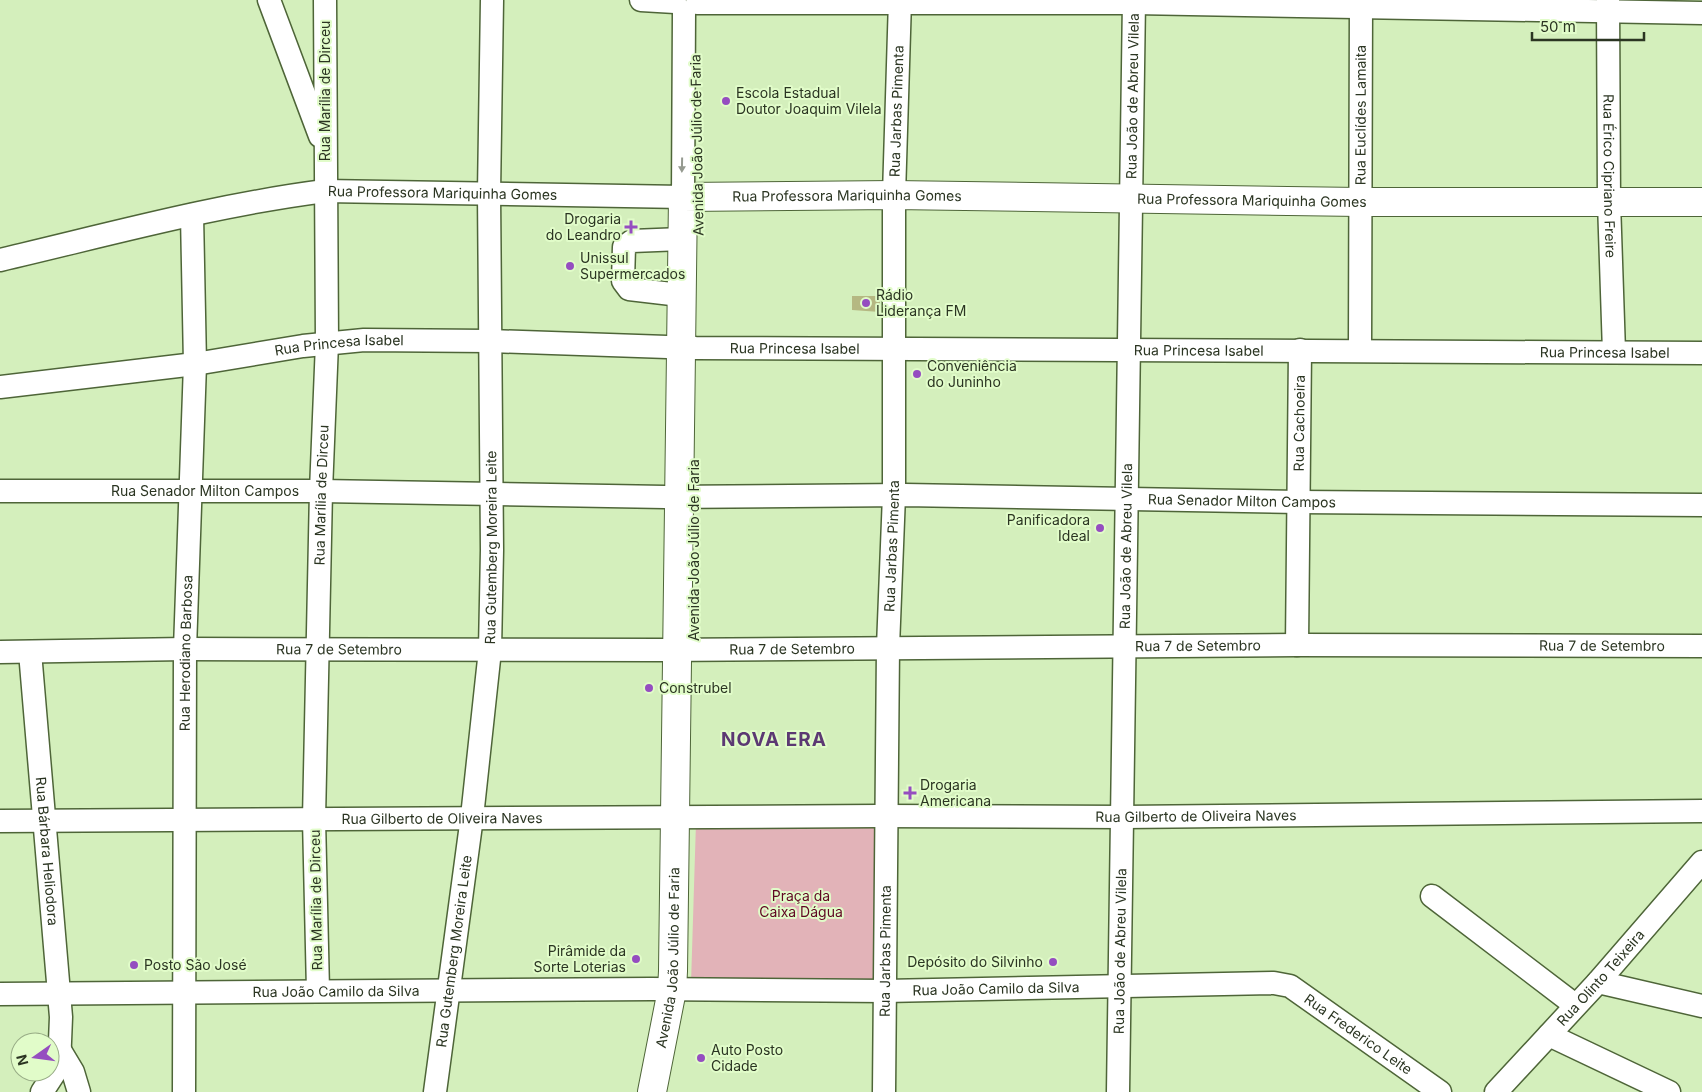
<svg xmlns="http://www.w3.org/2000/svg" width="1702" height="1092" font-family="Inter,sans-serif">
<rect width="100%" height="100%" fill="#d4efbc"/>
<path fill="#e2b3b8" d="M696,822L885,824L880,985L691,984Z"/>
<path fill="#b5b882" d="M852,296H880V312L852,310Z"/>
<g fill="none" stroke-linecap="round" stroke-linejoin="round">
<defs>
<g id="minor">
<path d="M269,0L320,136"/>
<path d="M641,0L675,2"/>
<path id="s1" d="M1608,0L1609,202L1614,352"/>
<path d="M697,3H1134L1702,13"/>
<path id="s2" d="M0,260C107,235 215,205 325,191L683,197L684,12"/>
<path d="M680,295L629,289L623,281L624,247L632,241L682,239"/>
<path id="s3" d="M1360,350L1361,0"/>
<path id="s4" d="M0,387L195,364L303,346L364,340L490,341L696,348L1702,353"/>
<path id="s5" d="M0,491H321L665,497L905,495L1299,502L1702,505"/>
<path id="s6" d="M1297,645L1300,350"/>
<path id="s7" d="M0,652L185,649L662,650L1297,645L1702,646"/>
<path id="s8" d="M30,652L61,1017L59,1066L42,1092"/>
<path id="s9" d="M0,821L879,816L1124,817L1702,811"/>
<path d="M1432,896L1575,1005"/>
<path d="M1598,982L1702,1006"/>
<path id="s10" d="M318,991L314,819L321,491L327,343L325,0"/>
<path id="s11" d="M0,994L651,989L885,991L1274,983L1290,986L1440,1092"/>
<path d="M1549,1035L1669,1092"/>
<path d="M61,1052L73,1072L79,1092"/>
<path id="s12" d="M184,1092L185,649L195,364L192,215"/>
<path id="s13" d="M435,1092L472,817L490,650L492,550L489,193L492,0"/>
<path id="s14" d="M884,1092L888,647L894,495V195L900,0"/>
<path id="s15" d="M1118,1092L1134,0"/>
<path id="s16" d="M1496,1092L1598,982L1702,862"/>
</g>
<g id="major">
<path id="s17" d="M652,1092L672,990L673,971L683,197L894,195L1360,202H1702"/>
</g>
</defs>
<use href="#minor" stroke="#4e6538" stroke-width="25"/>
<use href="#major" stroke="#4e6538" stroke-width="30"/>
<use href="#minor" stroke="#fff" stroke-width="22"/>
<use href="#major" stroke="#fff" stroke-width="28"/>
</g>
<defs><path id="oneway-solid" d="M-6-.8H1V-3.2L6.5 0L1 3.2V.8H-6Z" transform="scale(1.25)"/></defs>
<use fill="#959a90" href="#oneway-solid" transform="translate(682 165) rotate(91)"/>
<g fill="#954dc0" stroke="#e1fcc9" stroke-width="2">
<circle cx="726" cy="101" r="5"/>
<path d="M628.5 219.5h5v5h5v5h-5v5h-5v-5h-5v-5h5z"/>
<circle cx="570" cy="266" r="5"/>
<circle cx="866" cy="303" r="5"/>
<circle cx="917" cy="374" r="5"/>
<circle cx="1100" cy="528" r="5"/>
<circle cx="649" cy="688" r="5"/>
<path d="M907.5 785.5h5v5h5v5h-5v5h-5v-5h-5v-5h5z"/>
<circle cx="636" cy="959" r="5"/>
<circle cx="1053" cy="962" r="5"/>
<circle cx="134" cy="965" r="5"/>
<circle cx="701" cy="1058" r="5"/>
</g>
<g text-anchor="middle" stroke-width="4" stroke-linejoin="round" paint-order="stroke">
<g font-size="14" fill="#2b3522" stroke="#e1fcc9">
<text transform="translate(325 91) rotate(-90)" y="5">Rua Marília de Dirceu</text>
<text dy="5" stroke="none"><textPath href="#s15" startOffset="996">Rua João de Abreu Vilela</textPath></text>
<text dy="5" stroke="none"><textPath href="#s14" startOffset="981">Rua Jarbas Pimenta</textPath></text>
<text dy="5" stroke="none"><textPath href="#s3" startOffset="235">Rua Euclídes Lamaita</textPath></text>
<text transform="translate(697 145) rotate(-91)" y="5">Avenida João Júlio de Faria</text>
<text dy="5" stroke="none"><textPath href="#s1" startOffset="176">Rua Érico Cipriano Freire</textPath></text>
<text dy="5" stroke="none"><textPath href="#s2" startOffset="450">Rua Professora Mariquinha Gomes</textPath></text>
<text dy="5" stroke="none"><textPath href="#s17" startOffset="1061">Rua Professora Mariquinha Gomes</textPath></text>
<text dy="5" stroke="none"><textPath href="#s17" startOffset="1466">Rua Professora Mariquinha Gomes</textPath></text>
<text dy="5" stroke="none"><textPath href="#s4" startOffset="342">Rua Princesa Isabel</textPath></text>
<text dy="5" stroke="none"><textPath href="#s4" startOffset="798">Rua Princesa Isabel</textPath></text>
<text dy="5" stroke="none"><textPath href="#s4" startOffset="1202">Rua Princesa Isabel</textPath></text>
<text dy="5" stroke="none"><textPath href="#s4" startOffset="1608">Rua Princesa Isabel</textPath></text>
<text dy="5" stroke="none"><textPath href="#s6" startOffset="222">Rua Cachoeira</textPath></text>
<text dy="5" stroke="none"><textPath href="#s5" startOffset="205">Rua Senador Milton Campos</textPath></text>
<text dy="5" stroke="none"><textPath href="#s10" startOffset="496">Rua Marília de Dirceu</textPath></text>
<text dy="5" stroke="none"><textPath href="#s5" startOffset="1242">Rua Senador Milton Campos</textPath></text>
<text dy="5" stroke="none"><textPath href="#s14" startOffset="546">Rua Jarbas Pimenta</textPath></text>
<text dy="5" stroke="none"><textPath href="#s15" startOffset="546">Rua João de Abreu Vilela</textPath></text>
<text dy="5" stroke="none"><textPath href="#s13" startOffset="548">Rua Gutemberg Moreira Leite</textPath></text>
<text transform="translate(694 550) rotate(-90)" y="5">Avenida João Júlio de Faria</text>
<text dy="5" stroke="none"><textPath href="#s7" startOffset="1602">Rua 7 de Setembro</textPath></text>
<text dy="5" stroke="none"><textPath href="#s7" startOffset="1198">Rua 7 de Setembro</textPath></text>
<text dy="5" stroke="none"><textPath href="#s7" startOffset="792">Rua 7 de Setembro</textPath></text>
<text dy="5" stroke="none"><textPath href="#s7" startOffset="339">Rua 7 de Setembro</textPath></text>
<text dy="5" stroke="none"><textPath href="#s12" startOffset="439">Rua Herodiano Barbosa</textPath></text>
<text dy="5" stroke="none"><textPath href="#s9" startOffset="1196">Rua Gilberto de Oliveira Naves</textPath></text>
<text dy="5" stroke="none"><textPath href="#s9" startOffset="442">Rua Gilberto de Oliveira Naves</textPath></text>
<text dy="5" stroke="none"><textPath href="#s8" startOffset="200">Rua Bárbara Heliodora</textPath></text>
<text transform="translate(316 900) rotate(-91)" y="5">Rua Marília de Dirceu</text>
<text dy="5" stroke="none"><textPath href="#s13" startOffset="142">Rua Gutemberg Moreira Leite</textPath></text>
<text dy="5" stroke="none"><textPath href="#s14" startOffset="141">Rua Jarbas Pimenta</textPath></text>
<text dy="5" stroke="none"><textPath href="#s15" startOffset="141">Rua João de Abreu Vilela</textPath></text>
<text dy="5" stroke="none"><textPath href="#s17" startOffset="136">Avenida João Júlio de Faria</textPath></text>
<text dy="5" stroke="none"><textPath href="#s16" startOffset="155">Rua Olinto Teixeira</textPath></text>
<text dy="5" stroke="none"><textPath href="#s11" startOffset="996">Rua João Camilo da Silva</textPath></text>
<text dy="5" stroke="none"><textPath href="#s11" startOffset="336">Rua João Camilo da Silva</textPath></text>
<text dy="5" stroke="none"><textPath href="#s11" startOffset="1374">Rua Frederico Leite</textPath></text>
</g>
<g font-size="14" fill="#2b3522" stroke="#e1fcc9" text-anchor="start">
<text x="736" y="98">Escola Estadual<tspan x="736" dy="16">Doutor Joaquim Vilela</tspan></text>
<text x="621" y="224" text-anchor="end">Drogaria<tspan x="621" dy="16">do Leandro</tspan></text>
<text x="580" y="263">Unissul<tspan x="580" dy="16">Supermercados</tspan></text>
<text x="876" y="300">Rádio<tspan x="876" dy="16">Liderança FM</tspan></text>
<text x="927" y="371">Conveniência<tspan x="927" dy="16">do Juninho</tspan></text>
<text x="1090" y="525" text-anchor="end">Panificadora<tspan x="1090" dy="16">Ideal</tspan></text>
<text x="659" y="693">Construbel</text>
<text x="920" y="790">Drogaria<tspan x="920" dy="16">Americana</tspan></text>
<text x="626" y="956" text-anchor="end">Pirâmide da<tspan x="626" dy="16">Sorte Loterias</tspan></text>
<text x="1043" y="967" text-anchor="end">Depósito do Silvinho</text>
<text x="144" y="970">Posto São José</text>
<text x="711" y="1055">Auto Posto<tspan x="711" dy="16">Cidade</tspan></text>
</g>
<g font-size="14" fill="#600723" stroke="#e1fcc9">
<text x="801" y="901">Praça da<tspan x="801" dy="16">Caixa Dágua</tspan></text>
</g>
<g font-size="19" font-weight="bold" letter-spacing="1" fill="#5c3973" stroke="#e1fcc9">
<text x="774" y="746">NOVA ERA</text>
</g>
</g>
<g transform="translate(35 1057) rotate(256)"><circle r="24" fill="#e1fcc9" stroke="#98ac86"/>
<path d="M0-4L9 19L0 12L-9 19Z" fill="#954dc0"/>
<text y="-8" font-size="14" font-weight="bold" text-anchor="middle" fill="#2b3522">N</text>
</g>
<path d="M1532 32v8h112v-8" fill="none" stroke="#2b3522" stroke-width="2.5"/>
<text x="1540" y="32" font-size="15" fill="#2b3522" stroke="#e1fcc9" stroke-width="4" paint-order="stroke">50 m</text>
</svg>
